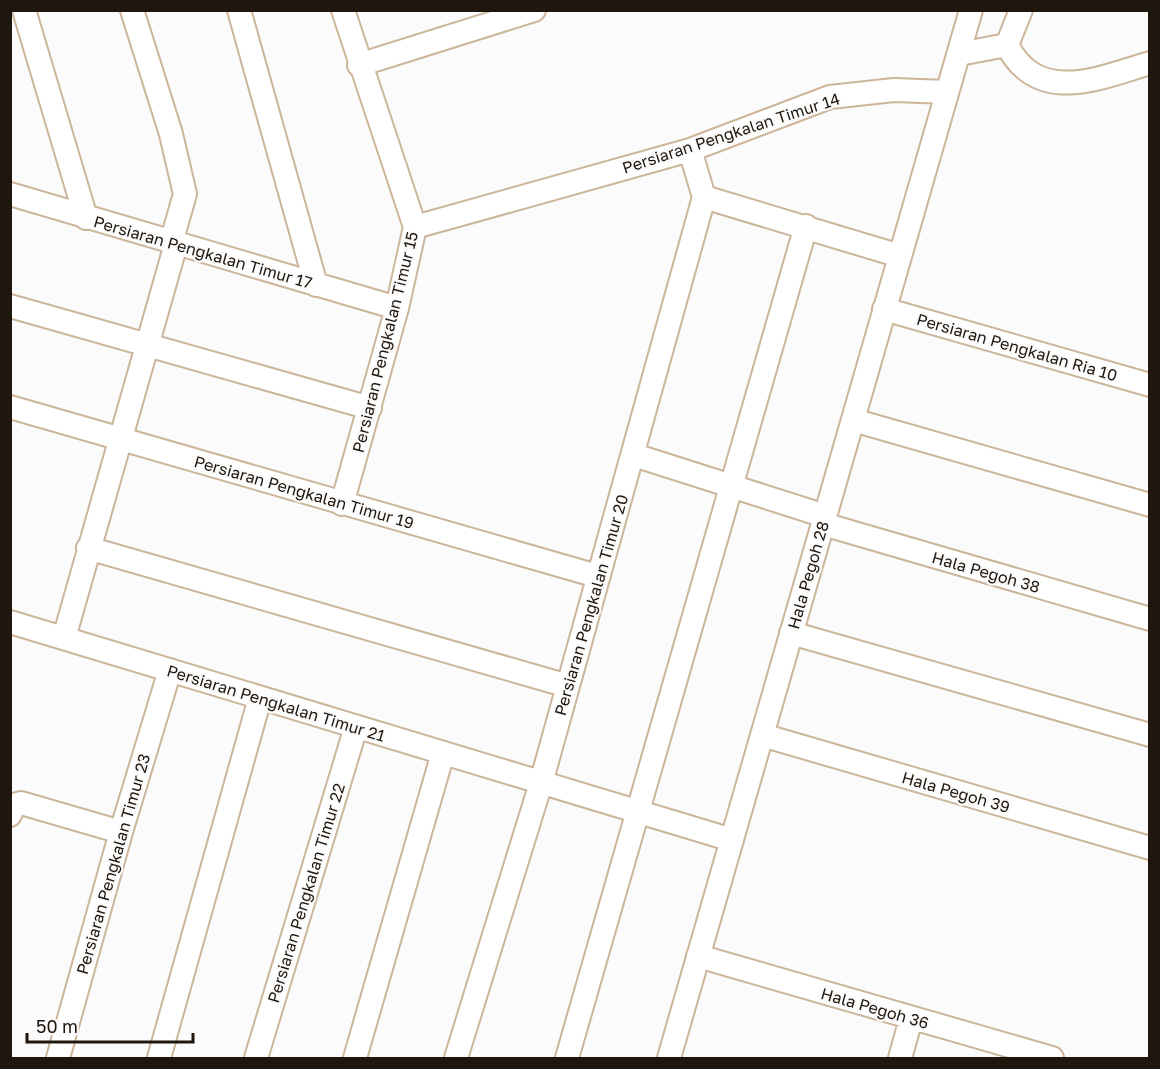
<svg xmlns="http://www.w3.org/2000/svg" width="1160" height="1069" font-family="'Golos Text',sans-serif">
<rect width="100%" height="100%" fill="#fbfbfb"/>
<g fill="none" stroke-linecap="round" stroke-linejoin="round">
<defs>
<path id="minor" d="M24,10L86,218
M132,10L171,134L185,194L171,243
M239,10L316,285
M1007,45C1038,106 1100,78 1150,63
M959,54L1007,45L1021,10
M359,65L534,10
M10,194L397,308
M704,197L900,256
M415,227L690,150L830,97L894,90L947,92
M10,306L370,408
M884,309L1150,385
M10,407L597,576
M853,420L1150,505
M634,455L825,516
M342,504L397,308L415,227L343,10
M823,524L1150,619
M88,548L568,686
M10,622L732,840
M791,633L1150,735
M64,638L176,244
M762,735L1150,848
M10,815L14,805L21,803L121,832
M698,956L1052,1058
M58,1058L121,832L170,670
M159,1058L260,698
M256,1058L356,727
M355,1058L443,753
M456,1058L541,783L704,197L690,150
M567,1058L806,226
M669,1058L971,10
M900,1058L911,1019"/>
</defs>
<use href="#minor" stroke="#cdb59b" stroke-width="26"/>
<use href="#minor" stroke="#fff" stroke-width="22"/>
</g>
<g text-anchor="middle" stroke-width="4.5" stroke-linejoin="round" paint-order="stroke">
<g font-size="16" fill="#1f160d" stroke="#fbfbfb">
<text transform="translate(731 133) rotate(-18)" y="6">Persiaran Pengkalan Timur 14</text>
<text transform="translate(203 252) rotate(16)" y="6">Persiaran Pengkalan Timur 17</text>
<text transform="translate(385 342) rotate(-76)" y="6">Persiaran Pengkalan Timur 15</text>
<text transform="translate(1017 347) rotate(16)" y="6">Persiaran Pengkalan Ria 10</text>
<text transform="translate(304 492) rotate(16)" y="6">Persiaran Pengkalan Timur 19</text>
<text transform="translate(986 572) rotate(16)" y="6">Hala Pegoh 38</text>
<text transform="translate(808 575) rotate(-74)" y="6">Hala Pegoh 28</text>
<text transform="translate(591 605) rotate(-74)" y="6">Persiaran Pengkalan Timur 20</text>
<text transform="translate(276 703) rotate(17)" y="6">Persiaran Pengkalan Timur 21</text>
<text transform="translate(956 792) rotate(16)" y="6">Hala Pegoh 39</text>
<text transform="translate(113 864) rotate(-74)" y="6">Persiaran Pengkalan Timur 23</text>
<text transform="translate(306 893) rotate(-73)" y="6">Persiaran Pengkalan Timur 22</text>
<text transform="translate(875 1008) rotate(16)" y="6">Hala Pegoh 36</text>
</g>
</g>
<rect width="1160" height="1069" fill="none" stroke="#1f160d" stroke-width="24"/>
<path d="M27 1033v9h166v-9" fill="none" stroke="#1f160d" stroke-width="3"/>
<text x="36" y="1033" font-size="18" fill="#1f160d" stroke="#fbfbfb" stroke-width="4.5" paint-order="stroke">50 m</text>
</svg>
